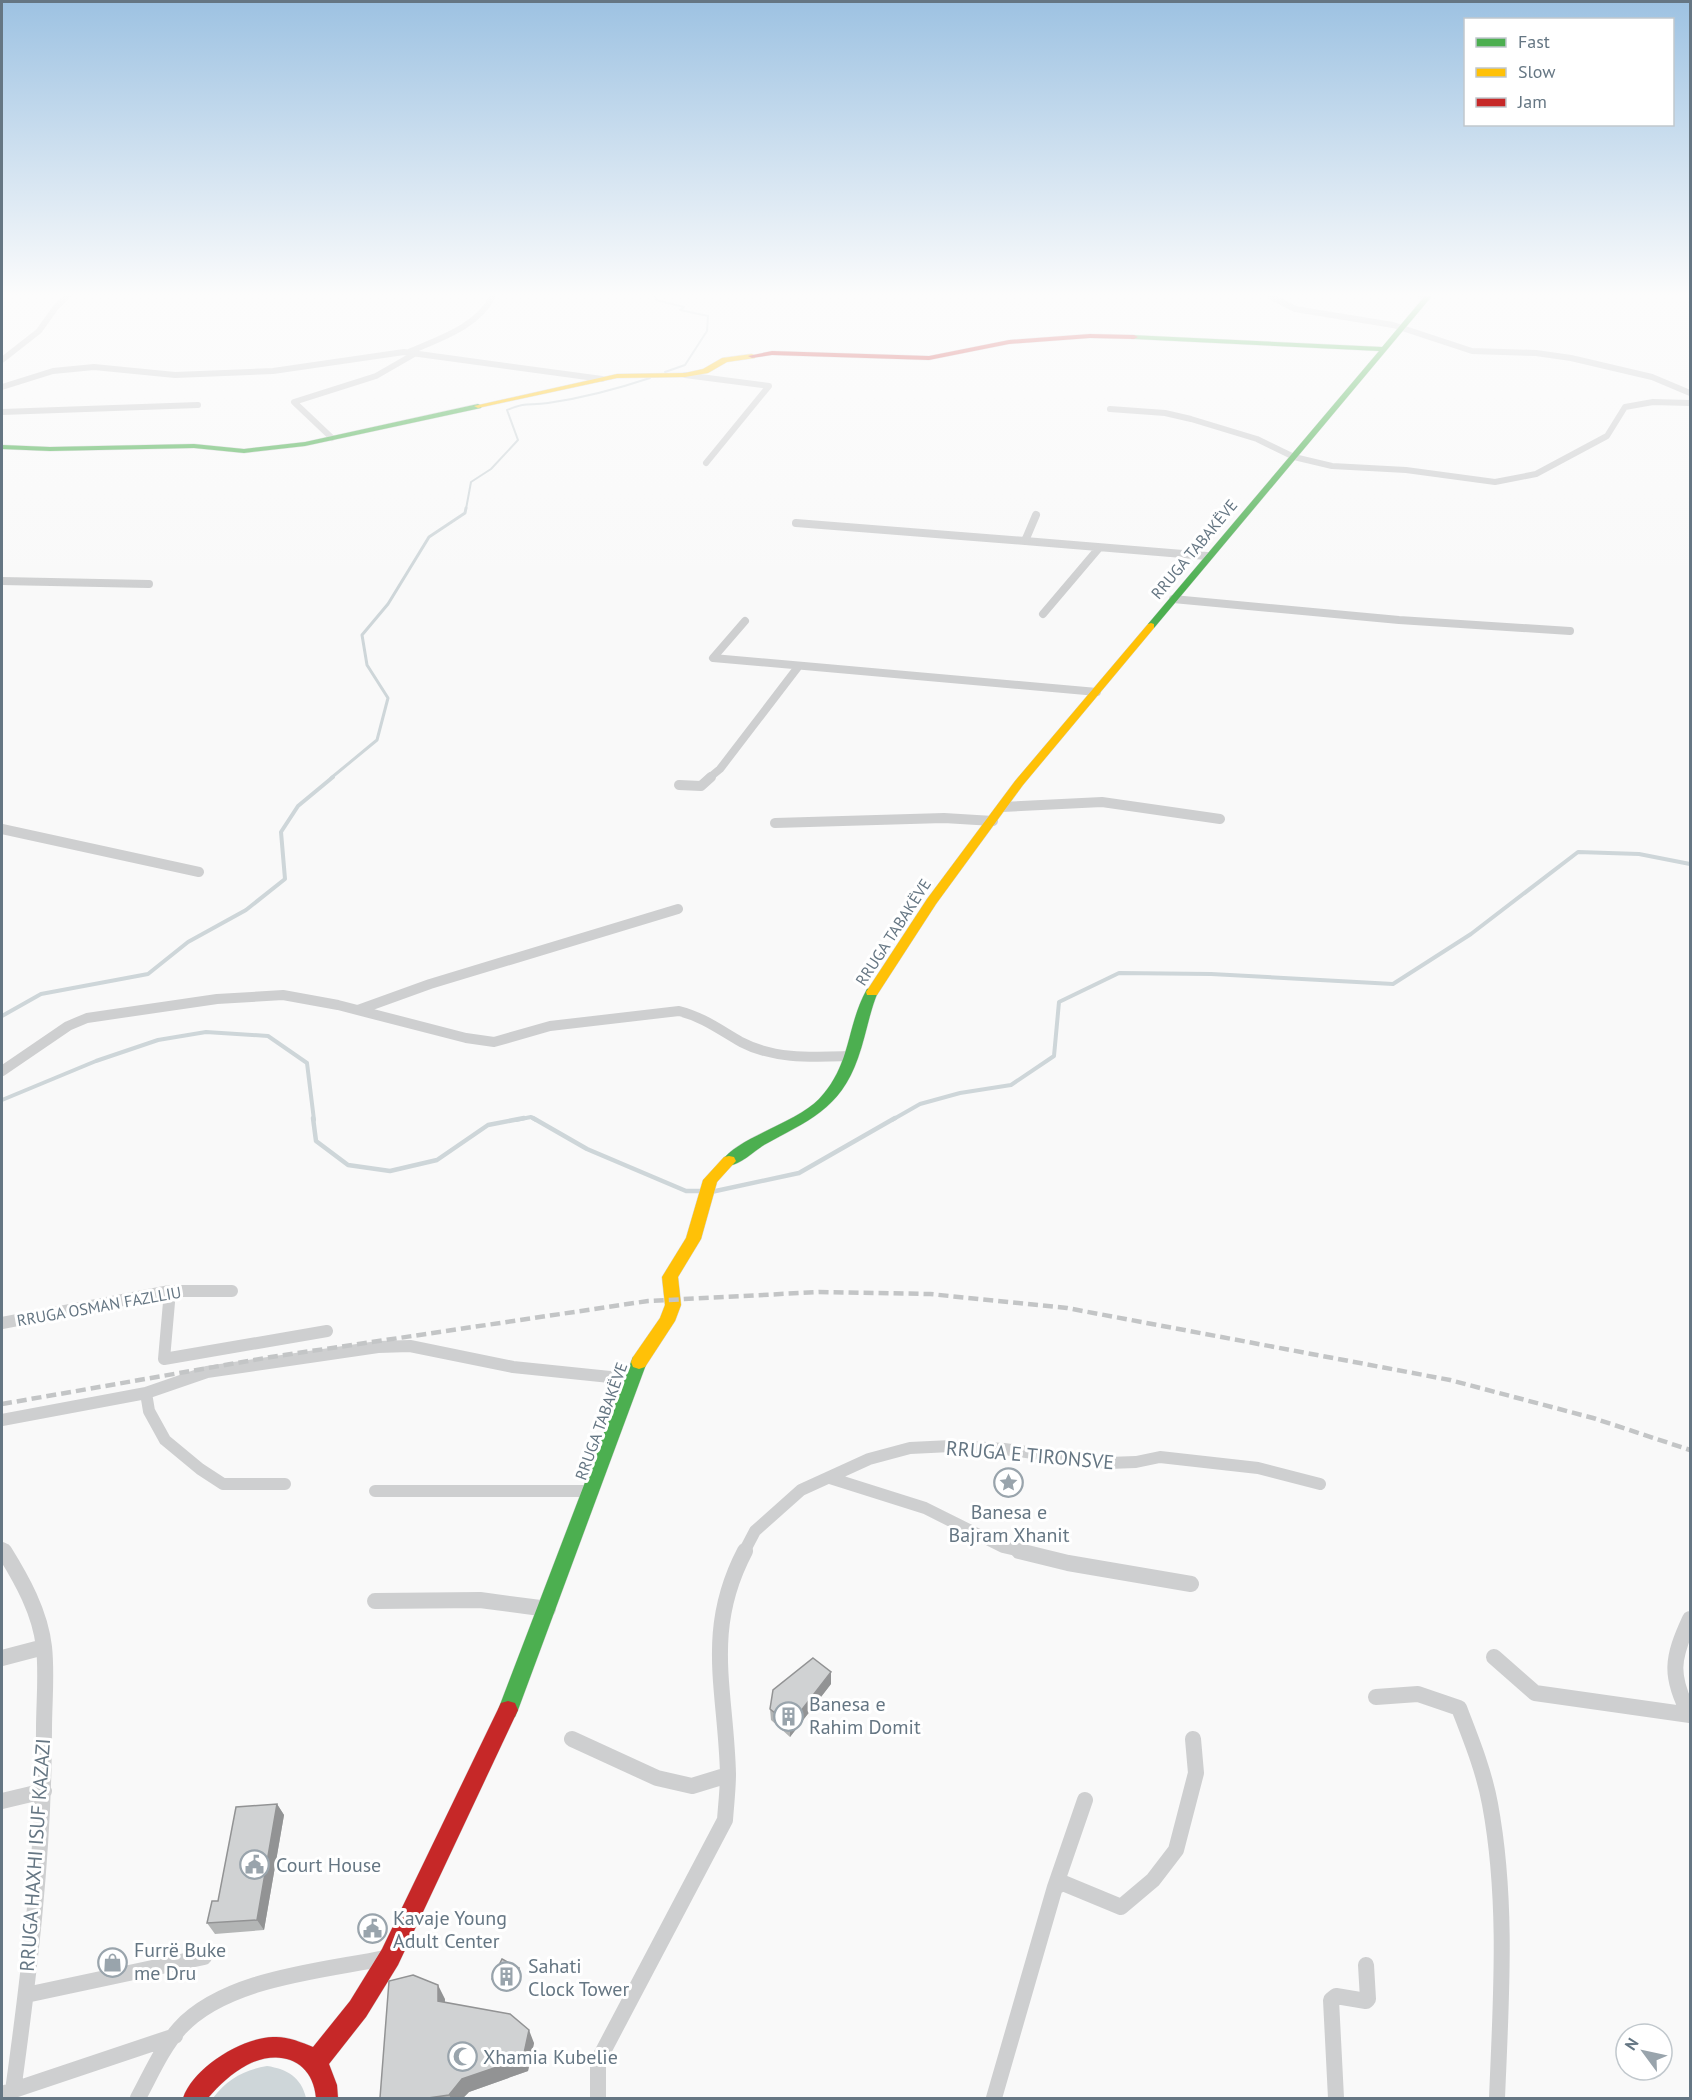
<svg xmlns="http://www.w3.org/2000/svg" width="1692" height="2100" font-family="'PT Sans',sans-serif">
<rect width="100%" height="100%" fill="#f9f9f9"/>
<path fill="#ced6d9" d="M267,2066C287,2069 301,2077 306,2098H213C227,2079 244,2070 267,2066Z"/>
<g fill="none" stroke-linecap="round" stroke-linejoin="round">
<path stroke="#ced6d9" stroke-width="2" d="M655,296L656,300L684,307L680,310L708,316L707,331L685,365L665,372
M466,509L471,482L491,469L518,440L507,410C528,401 529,406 548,403C583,398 617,389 650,378"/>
<path stroke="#ced6d9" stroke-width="3" d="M331,778L377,740L388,698L367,665L362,635L388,604L429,537L465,513L466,508"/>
<path stroke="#ced6d9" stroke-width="4" d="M2,1016L41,994L148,974L188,942L246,910L285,879L281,832L298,806L333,777
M2,1100L96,1061L158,1040L206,1032L268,1036L307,1063L314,1120
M516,1120L531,1117L536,1120
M892,1120L920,1104L960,1093L1011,1085L1054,1056L1059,1002L1119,973L1211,974L1393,984L1471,934L1578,852L1639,854L1690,864"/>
<path stroke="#ced6d9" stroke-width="4.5" d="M313,1118L316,1141L348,1165L390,1171L437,1160L488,1125L524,1118
M533,1118L587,1149L686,1191H703
M711,1192L799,1173L895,1118"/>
<defs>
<path id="fast" d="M1425,296H1432L1154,628H1148V624L1379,351L1134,339H1131V335L1382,347Z
M478,404L482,406L481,408L305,446L244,453L194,448L50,451L2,449V445L50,447L194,444L244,449L305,442Z
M872,988L878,992C869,1013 866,1036 858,1058C840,1110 807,1121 764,1145C753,1152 736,1169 724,1165L722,1161C736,1138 796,1123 819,1099C852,1064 846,1026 867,989Z
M639,1355L645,1357L647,1362L518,1710L515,1717L508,1719L501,1717L498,1710L631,1362L633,1357Z"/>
<path id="slow" d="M752,354L756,356L755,358L727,362L708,373L685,377L617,378L478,408L474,406L617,374L685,373L703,369L722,358Z
M1151,623L1154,624V628L1023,785L936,904L877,995H867L866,992L927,899L1015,781L1148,624Z
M729,1156L734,1157L736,1161L717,1182L701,1239L678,1277L681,1305L675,1321L645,1367L639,1369L633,1367L631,1362L633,1357L660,1318L665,1305L662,1277L686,1238L703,1180L724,1157Z"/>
<path id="jam" d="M1090,334L1134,335L1138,337L1134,339L1090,338L1009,344L929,360L772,355L752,358L748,356L772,351L929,356L1009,340Z
M508,1701L515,1703L518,1710L398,1965L366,2017L329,2064L337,2085L338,2098H316C313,2060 279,2048 247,2065C232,2073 219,2085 208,2098H183C193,2068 241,2038 273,2037C287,2036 301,2042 313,2047L350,2001L382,1949L501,1703Z"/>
</defs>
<use href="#fast" stroke="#d5d6d7" stroke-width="1"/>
<use href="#slow" stroke="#d5d6d7" stroke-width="1"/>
<use href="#jam" stroke="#d5d6d7" stroke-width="1"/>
<path stroke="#cecfd0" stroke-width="6" d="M1270,296L1295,309L1393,325L1472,351L1536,353L1571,358L1652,377L1690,393
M1420,296L1429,297
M409,352C438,339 478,327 493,296
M2,360L39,331L56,307L68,296
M685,375L769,386L706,463
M2,387L53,371L94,367L175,375L273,371L404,352L602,379
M1110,409L1165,413L1191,419L1257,439L1294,457L1332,466L1406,470L1495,482L1536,474L1607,436L1625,407L1653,402L1690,403
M2,412L198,405
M332,438L294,402L376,376L416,353"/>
<path stroke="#cecfd0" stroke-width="8" d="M1036,515L1025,541L1207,556
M796,523L1025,541
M2,581L149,584
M1173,599L1399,620L1570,631
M1043,614L1099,548
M745,621L713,658L1097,692
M709,778L720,769L798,667"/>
<path stroke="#cecfd0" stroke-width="10" d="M679,785L701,786L711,777
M1002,807L1102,802L1220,819
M775,823L944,818L993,821
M2,829L199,872
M358,1010L430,984L678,909
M2,1071L68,1026L87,1018L217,999L283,995L338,1005L466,1038L494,1042L550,1026L679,1011C703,1017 720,1030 741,1042C775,1060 815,1057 852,1056"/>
<path stroke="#cecfd0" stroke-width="12" d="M170,1291L164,1359L327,1331
M2,1323L170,1291H232
M146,1393L149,1411L165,1440L200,1469L223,1484H285
M2,1420L146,1393L207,1372L378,1347L410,1346L513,1367L610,1377L632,1376
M830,1478L925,1508L1003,1547L1025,1552
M375,1491H593
M2,1548L5,1552
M744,1552L755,1531L801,1490L869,1459L910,1448L951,1446L1004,1449L1108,1463L1136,1462L1160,1457L1258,1468L1320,1484"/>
<path stroke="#cecfd0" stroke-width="16" d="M4,1551C22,1580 40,1612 44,1647C47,1674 44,1703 44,1729C44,1853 29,1976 12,2098
M1019,1551L1068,1563L1191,1584
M375,1601L480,1600L548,1609
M1690,1619C1672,1658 1669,1676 1690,1715
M1494,1657L1535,1693L1690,1715
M2,1658L44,1647
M1376,1697L1418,1694L1459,1708C1471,1739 1484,1771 1490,1804C1508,1901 1501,2000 1497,2098
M572,1739L657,1778L692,1786L728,1775
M2,1801L44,1791
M1055,1887L1085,1800
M26,1995L204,1957
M2,2094L175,2036
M138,2098C151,2074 162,2048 180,2028C226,1978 322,1971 385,1958
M598,2098V2061L725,1820C726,1805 728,1789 728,1774C726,1690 703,1631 745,1551
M994,2098L1055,1887L1063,1883L1121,1907L1153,1880L1176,1850L1196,1773L1193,1739
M1336,2098L1331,2000L1336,1996L1366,2001L1368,1999L1366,1965"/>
<use href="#fast" fill="#4caf50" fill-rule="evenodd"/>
<use href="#slow" fill="#ffc107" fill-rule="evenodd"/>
<use href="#jam" fill="#c62828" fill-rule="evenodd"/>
<path stroke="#c3c5c6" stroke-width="4.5" stroke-dasharray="10 5" stroke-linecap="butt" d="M2,1404L271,1357L648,1301L819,1292L930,1294L1067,1308L1450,1380L1593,1418L1690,1450"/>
</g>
<path fill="#b3b5b5" d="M831,1684L790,1737L771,1720L770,1709Z
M277,1804L284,1815L264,1930L215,1934L207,1923L218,1901Z
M520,1971L509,1991L493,1982L492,1979Z
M445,1999V2002L534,2043L528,2071L469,2092L463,2098H380Z"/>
<path fill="#929394" d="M831,1672V1684L790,1737V1725Z
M277,1804L284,1815L264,1930L257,1920Z
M519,1968L520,1971L509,1991L508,1988Z
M438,1985L445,1999L444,2015L438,2001Z
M529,2030L534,2043L528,2071L469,2092L463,2098H451L449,2095L462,2079Z"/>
<path fill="#d0d2d3" stroke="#929394" stroke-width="1.5" d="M813,1658L831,1672L790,1725L770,1709L773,1690Z
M277,1804L257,1920L207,1923L212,1901H218L236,1807Z
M502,1959L519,1968L508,1988L492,1979Z
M413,1975L438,1985V2001L510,2014L529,2030L523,2058L462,2079L449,2095L428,2098H380L389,1981Z"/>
<linearGradient id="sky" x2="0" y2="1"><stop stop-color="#9dc2e2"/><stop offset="0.5" stop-color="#fcfcfc"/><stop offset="1" stop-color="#fcfcfc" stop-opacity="0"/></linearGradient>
<rect width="1692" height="590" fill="url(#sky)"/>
<defs>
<symbol id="sight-ring" viewBox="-11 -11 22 22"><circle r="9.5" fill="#fff" stroke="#99a4ac" stroke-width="1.5"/><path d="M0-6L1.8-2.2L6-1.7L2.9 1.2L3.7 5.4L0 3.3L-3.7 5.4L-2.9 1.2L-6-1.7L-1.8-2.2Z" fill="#99a4ac"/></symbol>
<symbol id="building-ring" viewBox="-11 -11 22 22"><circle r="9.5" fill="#fff" stroke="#99a4ac" stroke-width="1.5"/><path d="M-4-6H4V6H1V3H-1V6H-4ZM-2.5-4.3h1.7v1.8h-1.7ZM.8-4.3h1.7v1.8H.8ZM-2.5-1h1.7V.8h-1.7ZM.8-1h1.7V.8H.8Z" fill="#99a4ac"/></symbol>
<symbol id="civic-ring" viewBox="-11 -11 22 22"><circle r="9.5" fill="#fff" stroke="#99a4ac" stroke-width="1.5"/><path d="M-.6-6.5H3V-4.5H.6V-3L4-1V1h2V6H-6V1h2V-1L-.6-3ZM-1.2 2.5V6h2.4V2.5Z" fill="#99a4ac"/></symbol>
<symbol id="shop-ring" viewBox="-11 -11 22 22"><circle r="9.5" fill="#fff" stroke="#99a4ac" stroke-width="1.5"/><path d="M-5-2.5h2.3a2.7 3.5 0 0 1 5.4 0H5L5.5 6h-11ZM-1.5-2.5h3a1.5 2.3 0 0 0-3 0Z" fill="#99a4ac"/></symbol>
<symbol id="mosque-ring" viewBox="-11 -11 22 22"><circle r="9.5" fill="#fff" stroke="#99a4ac" stroke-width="1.5"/><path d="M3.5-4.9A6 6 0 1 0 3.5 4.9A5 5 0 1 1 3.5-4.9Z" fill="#99a4ac"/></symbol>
</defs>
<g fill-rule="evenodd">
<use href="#sight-ring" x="992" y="1466" width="33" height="33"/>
<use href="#building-ring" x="772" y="1700" width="33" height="33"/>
<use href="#civic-ring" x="238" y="1848" width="33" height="33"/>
<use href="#civic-ring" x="356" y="1912" width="33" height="33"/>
<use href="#shop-ring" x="96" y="1946" width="33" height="33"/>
<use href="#building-ring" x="490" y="1960" width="33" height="33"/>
<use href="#mosque-ring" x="446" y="2040" width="33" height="33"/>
</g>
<g text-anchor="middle" stroke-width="6" stroke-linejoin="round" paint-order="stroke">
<g font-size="16" fill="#657683" stroke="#fff">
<text transform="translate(1194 549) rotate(-50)" y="6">RRUGA TABAKËVE</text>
<text transform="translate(893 932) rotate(-57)" y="6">RRUGA TABAKËVE</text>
<text transform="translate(99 1306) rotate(-10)" y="6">RRUGA OSMAN FAZLLIU</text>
<text transform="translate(601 1421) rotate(-70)" y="6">RRUGA TABAKËVE</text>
</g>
<g font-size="20" fill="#657683" stroke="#fff">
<text transform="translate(1030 1455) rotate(5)" y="7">RRUGA E TIRONSVE</text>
<text transform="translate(35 1855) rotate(-86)" y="7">RRUGA HAXHI ISUF KAZAZI</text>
</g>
<g font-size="20" fill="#657683" stroke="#fff" text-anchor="start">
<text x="1009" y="1519" text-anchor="middle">Banesa e<tspan x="1009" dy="23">Bajram Xhanit</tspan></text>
<text x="809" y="1711">Banesa e<tspan x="809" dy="23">Rahim Domit</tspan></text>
<text x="276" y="1872">Court House</text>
<text x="393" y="1925">Kavaje Young<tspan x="393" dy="23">Adult Center</tspan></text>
<text x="134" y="1957">Furrë Buke<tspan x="134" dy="23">me Dru</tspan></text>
<text x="528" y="1973">Sahati<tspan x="528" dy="23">Clock Tower</tspan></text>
<text x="483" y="2064">Xhamia Kubelie</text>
</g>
</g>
<rect width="1692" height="2100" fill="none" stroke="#657683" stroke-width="6"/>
<rect x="1464" y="18" width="210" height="108" fill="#ffffff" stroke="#c1c8cd" stroke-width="1.5"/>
<rect x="1476" y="38" width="30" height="9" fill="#4caf50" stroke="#c1c8cd" stroke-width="1.5"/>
<text x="1518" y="48" font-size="18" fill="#657683">Fast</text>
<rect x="1476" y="68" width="30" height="9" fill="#ffc107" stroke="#c1c8cd" stroke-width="1.5"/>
<text x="1518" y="78" font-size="18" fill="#657683">Slow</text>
<rect x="1476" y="98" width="30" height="9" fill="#c62828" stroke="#c1c8cd" stroke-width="1.5"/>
<text x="1518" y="108" font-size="18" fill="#657683">Jam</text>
<g transform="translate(1644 2052) rotate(303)"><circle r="28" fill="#ffffff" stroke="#c1c8cd" stroke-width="1.5"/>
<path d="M0-4.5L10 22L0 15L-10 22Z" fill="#99a4ac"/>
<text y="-9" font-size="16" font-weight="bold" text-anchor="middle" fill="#657683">N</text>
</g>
</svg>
